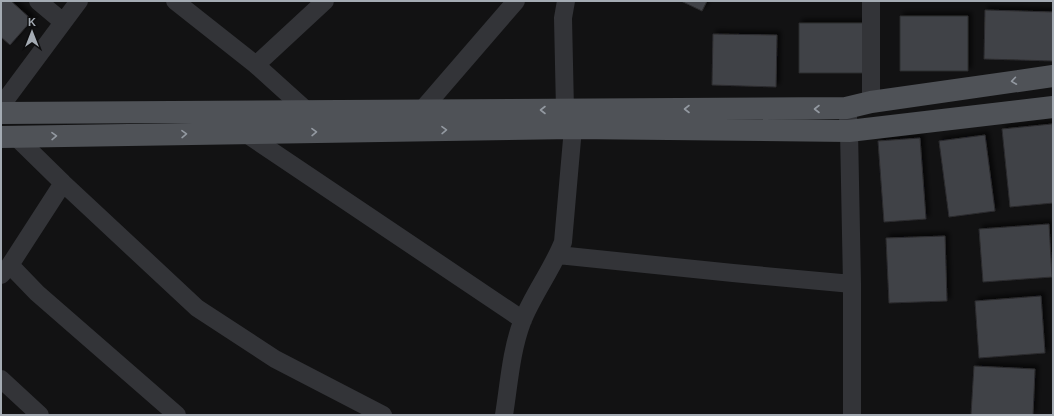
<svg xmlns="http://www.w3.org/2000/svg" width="1054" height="416" font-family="Arial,sans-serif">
<defs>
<filter id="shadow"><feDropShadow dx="3.5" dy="-3.5" stdDeviation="2" flood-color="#0009"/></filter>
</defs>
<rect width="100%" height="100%" fill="#121213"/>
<path fill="#414246" stroke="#2c2c2f" filter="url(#shadow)" d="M1,1H11L32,20L10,45L1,37Z
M681,1H707L702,11Z
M985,10L1053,12V61L984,59Z
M900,16H968V71H900Z
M799,23H865V73H799Z
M713,34L777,35L776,87L712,85Z
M1052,124L1053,134V203L1010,207L1002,129Z
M985,135L995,211L949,217L939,141Z
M920,138L926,219L884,222L878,141Z
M1049,224L1052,277L983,282L979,229Z
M945,236L947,301L889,303L886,238Z
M1041,296L1045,353L979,358L975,301Z
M974,366L1035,369L1033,415H971Z"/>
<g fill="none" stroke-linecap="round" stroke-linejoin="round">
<path stroke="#333438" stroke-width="18" d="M38,1L63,22
M175,1L256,65L325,1
M256,65L307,111
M871,102V1
M1,106L79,1
M565,110L563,18L566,1
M421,111L516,1
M848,117L849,131L852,284V415
M245,133L523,320
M16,137L63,183L197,308L275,359L383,415
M558,255L733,273L852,284
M10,265L37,293L177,415
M1,275L10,265L63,183
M1,379L40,415
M504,415C509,384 511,351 522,322C533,294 552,270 563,242L573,128"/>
<path stroke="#4f5257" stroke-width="22" d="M1,113L846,108L871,102L1053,76
M1,137L573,128L849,131L1053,107"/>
</g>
<defs><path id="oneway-chevron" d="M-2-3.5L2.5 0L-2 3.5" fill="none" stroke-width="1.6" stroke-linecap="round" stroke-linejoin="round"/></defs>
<g stroke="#9399a1">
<use href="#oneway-chevron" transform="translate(1014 81) rotate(172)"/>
<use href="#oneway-chevron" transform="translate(687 109) rotate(180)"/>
<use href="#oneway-chevron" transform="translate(817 109) rotate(180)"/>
<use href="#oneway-chevron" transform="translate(543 110) rotate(180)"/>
<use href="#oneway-chevron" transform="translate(444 130) rotate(-1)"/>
<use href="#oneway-chevron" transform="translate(314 132) rotate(-1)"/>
<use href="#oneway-chevron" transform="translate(184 134) rotate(-1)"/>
<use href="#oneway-chevron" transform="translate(54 136) rotate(-1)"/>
</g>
<rect width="1054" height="416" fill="none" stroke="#a4abb3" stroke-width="4"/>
<g transform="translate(32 32)" stroke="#0d0d0e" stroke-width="3" paint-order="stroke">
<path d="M0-3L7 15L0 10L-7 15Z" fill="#a4abb3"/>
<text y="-6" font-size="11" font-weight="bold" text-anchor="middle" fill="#a4abb3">K</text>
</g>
</svg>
